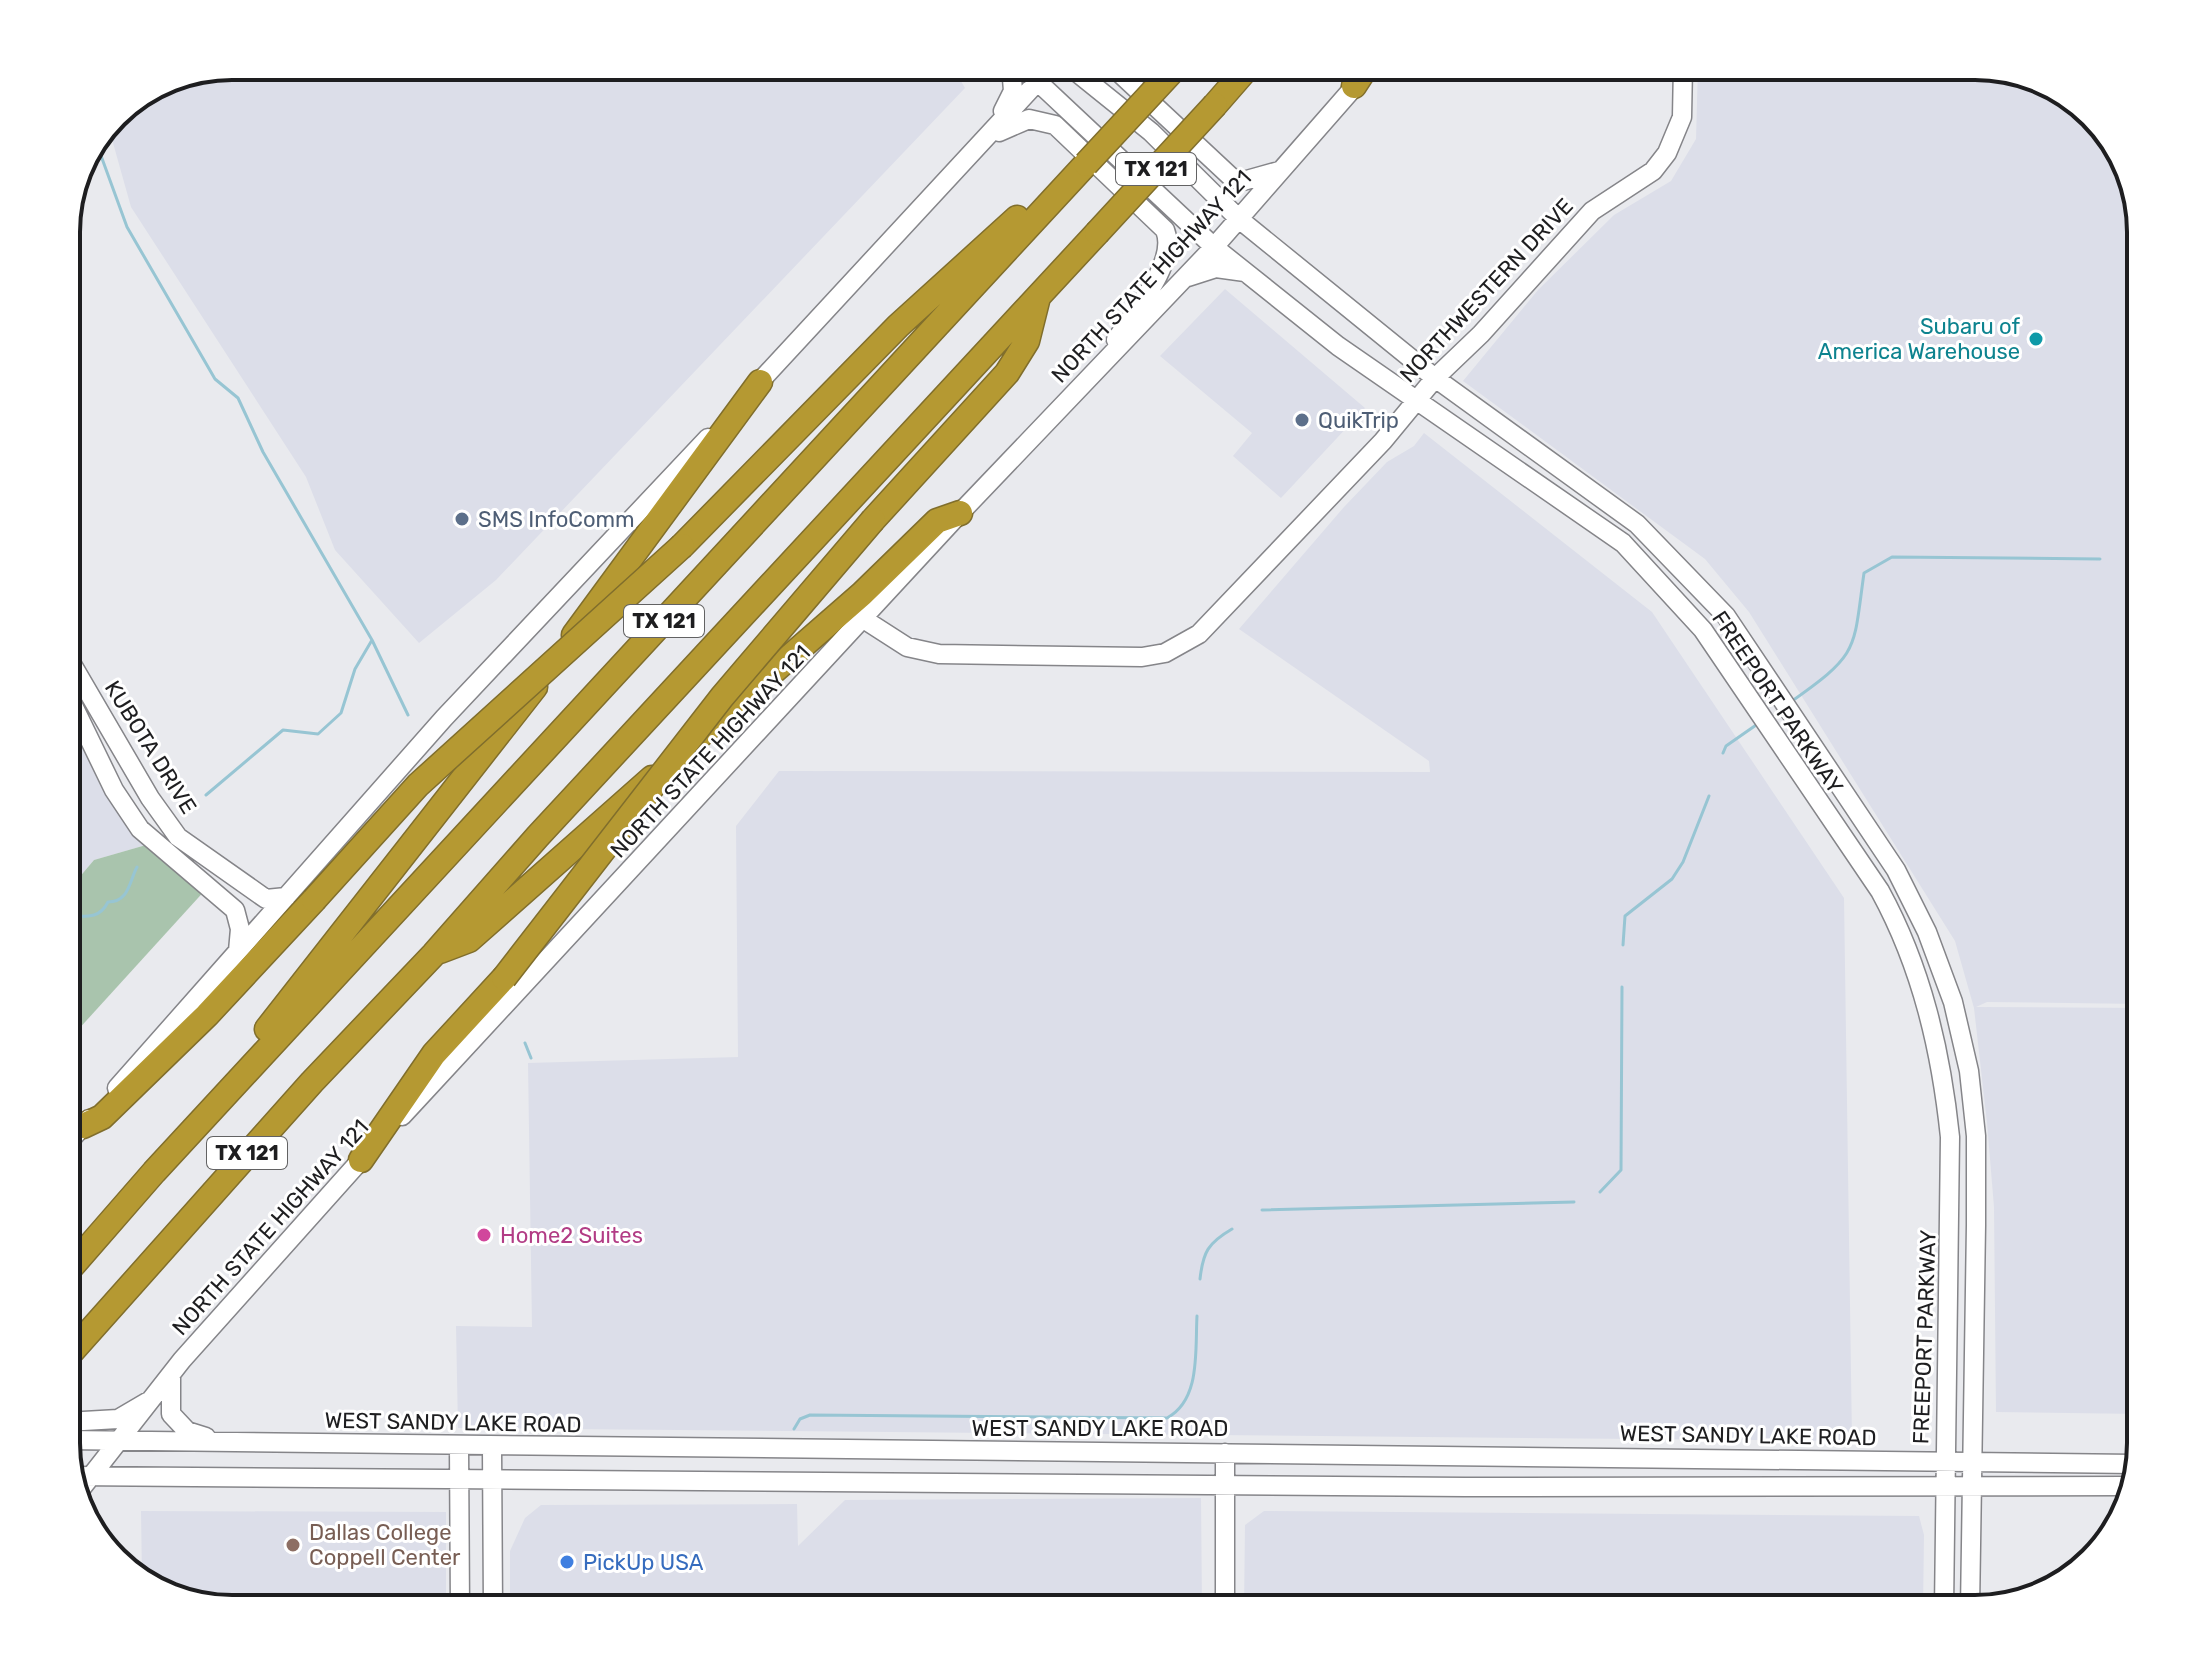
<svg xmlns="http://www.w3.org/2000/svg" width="2207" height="1675" font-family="Rubik,sans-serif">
<rect width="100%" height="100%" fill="#e9eaee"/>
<path fill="#dcdee9" d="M232,66H952L965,88L496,580L419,643L335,550L306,477L131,207L108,125L122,107L169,78Z
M1698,66H1976L2077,100L2124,158L2141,231V1004L1987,1002L1976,1007L2141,1008V1414L1996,1412L1994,1207L1987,1123L1974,1008L1955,941L1749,612L1705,559L1463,381L1538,290L1614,215L1671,181L1696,139Z
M1225,289L1365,408L1281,498L1233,456L1252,433L1160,356Z
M1424,433L1652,612L1844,898L1852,1441L458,1428L456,1326L532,1327L528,1063L738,1057L736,826L779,771L1430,772L1429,761L1239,629L1344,507L1387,462L1414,446Z
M66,697L146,845L94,860L66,893Z
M1201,1498L1202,1609H510V1551L525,1518L541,1505L797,1504L798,1546L845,1500Z
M141,1511L446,1512V1609H231L142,1578Z
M1264,1511L1919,1516L1924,1535L1923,1609H1244L1245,1525Z"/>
<path fill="#a9c4ad" d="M146,845L208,887L66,1043V893L94,860Z"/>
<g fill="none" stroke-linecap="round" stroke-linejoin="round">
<path stroke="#97c5d3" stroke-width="3" d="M96,142L127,227L215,379L238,398L263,452L372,640L355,669L341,713L318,734L283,730L206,795
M372,640L408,715
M1792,701C1860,653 1853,651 1864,573L1892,557L2100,559
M1723,753L1726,746L1759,723
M66,916C85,916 99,920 108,902C129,902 129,882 137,867
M1623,945L1625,916L1672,879L1683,862L1709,796
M525,1043L531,1058
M1600,1192L1621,1170L1622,987
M1262,1210L1574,1202
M1200,1279C1203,1252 1208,1243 1232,1229
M794,1429L800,1419L810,1415L1167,1418C1201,1400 1195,1350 1197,1316"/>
<defs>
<path id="secondary" d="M1021,66L1214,247L1338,346L1623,543L1703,630L1880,891C1922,968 1941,1051 1950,1137L1944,1609
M1069,66L1151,132L1239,219L1435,378L1637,524L1726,616L1896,870L1927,932L1953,1002L1969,1071L1976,1136V1225L1970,1609
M1112,66L1231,177L1243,181L1279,171
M1003,111L1013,91L1011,66
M999,132L1029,119L1055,125L1165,230C1178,262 1134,312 1116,340
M1188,277L1216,268L1245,272
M752,390L1052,66
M865,620L907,647L939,654L1142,657L1165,653L1199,634L1383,441L1435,378L1481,334L1592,211L1653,171L1667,153L1682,117L1683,66
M66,654L150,798L178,837L266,899L286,897
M66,691L114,790L140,829L235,910L240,929L238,951
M117,1088L444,718L708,438
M402,1116L960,513L1214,247L1362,78
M66,1145L89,1119
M171,1375V1414L187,1431L206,1437
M66,1422L118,1419L147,1402
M66,1440L2134,1464
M459,1447L460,1609
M492,1448L493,1609
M72,1476L1465,1487L2127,1486
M77,1494L182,1360L368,1152
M1225,1609V1453"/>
<path id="highway" d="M1354,86L1367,66
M1215,105L1249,66
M873,520L1007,373L1027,341L1038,297
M682,546L898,326L1017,218
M574,635L760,382
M697,738L862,594L937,521L960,513
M440,951L469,940L652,778
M267,1029L535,687
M83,1126L102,1117L207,1015L314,900
M361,1160L434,1054L504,978
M66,1273L154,1172L1086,164
M66,1358L312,1082L434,954L538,836L1097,233"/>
</defs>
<use href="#secondary" stroke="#858589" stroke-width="21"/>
<use href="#highway" stroke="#806e2c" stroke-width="27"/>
<use href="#secondary" stroke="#fff" stroke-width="18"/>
<use href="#highway" stroke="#b59932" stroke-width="24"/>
<defs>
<path id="highway-bridge" d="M1086,164L1175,68
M1097,233L1215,105
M314,900L418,785L682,546
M504,978L722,697L873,520"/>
</defs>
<use href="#highway-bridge" stroke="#806e2c" stroke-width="27" stroke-linecap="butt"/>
<use href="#highway-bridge" stroke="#b59932" stroke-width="24"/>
</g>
<circle fill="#0f9aa8" stroke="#fff" stroke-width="3" cx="2036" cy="339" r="8"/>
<g fill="#5c6f8a" stroke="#fff" stroke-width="3">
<circle cx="1302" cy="420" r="8"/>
<circle cx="462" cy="519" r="8"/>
</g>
<circle fill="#d1479c" stroke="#fff" stroke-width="3" cx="484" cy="1235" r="8"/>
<circle fill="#8d6e63" stroke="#fff" stroke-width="3" cx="293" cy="1545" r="8"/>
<circle fill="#3f7fe0" stroke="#fff" stroke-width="3" cx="567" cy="1562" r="8"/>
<g text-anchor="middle" stroke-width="6" stroke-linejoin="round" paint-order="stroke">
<g fill="#fff" stroke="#626263" stroke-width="2">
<rect x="1116" y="153" width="80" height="32" rx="6"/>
<rect x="624" y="605" width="80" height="32" rx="6"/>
<rect x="207" y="1137" width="80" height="32" rx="6"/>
</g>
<g font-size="20" font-weight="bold" fill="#1e1e20">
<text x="1156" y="176">TX 121</text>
<text x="664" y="628">TX 121</text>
<text x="247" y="1160">TX 121</text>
</g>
<g font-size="22" fill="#1e1e20" stroke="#fff">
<text transform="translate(1151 276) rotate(-47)" y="8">NORTH STATE HIGHWAY 121</text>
<text transform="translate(1486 290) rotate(-47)" y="8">NORTHWESTERN DRIVE</text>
<text transform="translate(1778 702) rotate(56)" y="8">FREEPORT PARKWAY</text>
<text transform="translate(151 747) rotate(58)" y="8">KUBOTA DRIVE</text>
<text transform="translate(710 751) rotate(-47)" y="8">NORTH STATE HIGHWAY 121</text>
<text transform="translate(270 1227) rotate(-48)" y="8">NORTH STATE HIGHWAY 121</text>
<text transform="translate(1924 1337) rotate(-88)" y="8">FREEPORT PARKWAY</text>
<text transform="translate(453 1422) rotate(1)" y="8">WEST SANDY LAKE ROAD</text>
<text x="1100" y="1436">WEST SANDY LAKE ROAD</text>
<text transform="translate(1748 1435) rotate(1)" y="8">WEST SANDY LAKE ROAD</text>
</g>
<g font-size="22" fill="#0d838f" stroke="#fff" text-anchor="end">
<text x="2020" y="334">Subaru of<tspan x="2020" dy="25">America Warehouse</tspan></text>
</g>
<g font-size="22" fill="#4e5e75" stroke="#fff" text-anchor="start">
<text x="1318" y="428">QuikTrip</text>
<text x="478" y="527">SMS InfoComm</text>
</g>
<g font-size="22" fill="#b23c85" stroke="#fff" text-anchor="start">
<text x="500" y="1243">Home2 Suites</text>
</g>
<g font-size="22" fill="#785e54" stroke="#fff" text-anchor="start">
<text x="309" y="1540">Dallas College<tspan x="309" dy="25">Coppell Center</tspan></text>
</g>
<g font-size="22" fill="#366cbe" stroke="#fff" text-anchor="start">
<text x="583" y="1570">PickUp USA</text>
</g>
</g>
<path d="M0 0H2207V1675H0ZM232 80H1975A152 152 0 0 1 2127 232V1443A152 152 0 0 1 1975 1595H232A152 152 0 0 1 80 1443V232A152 152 0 0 1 232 80Z" fill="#fff" fill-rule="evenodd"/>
<path fill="none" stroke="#1e1e20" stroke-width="4" d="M232 80H1975A152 152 0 0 1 2127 232V1443A152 152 0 0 1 1975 1595H232A152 152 0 0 1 80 1443V232A152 152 0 0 1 232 80Z"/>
</svg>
